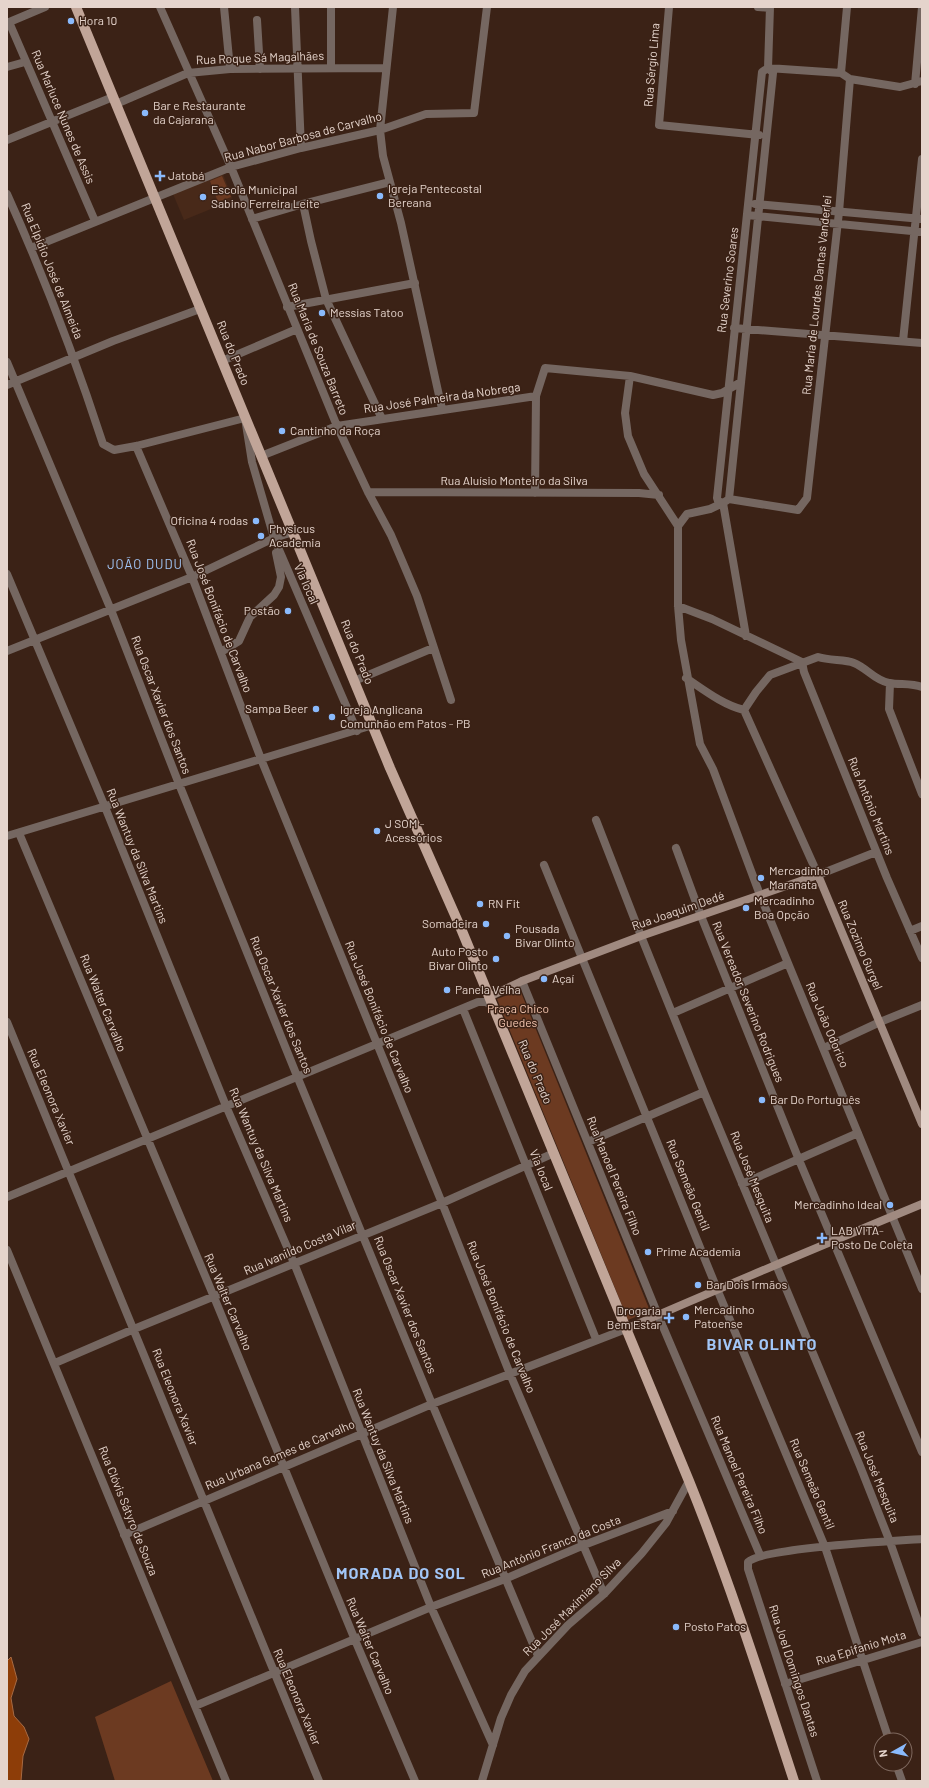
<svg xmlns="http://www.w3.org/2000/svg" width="929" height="1788" font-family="Barlow,sans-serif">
<rect width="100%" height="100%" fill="#3b2216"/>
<path fill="#482919" d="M223,174L233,200L184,220L173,194Z"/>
<path fill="#6c3a21" d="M222,176L231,197L218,202L210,181Z
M520,990L650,1311L628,1320L497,999Z
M171,1681L213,1781H115L95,1717Z"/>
<path fill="#8d3d08" stroke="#a76a43" d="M11,1657L17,1679L11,1698L14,1716L24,1727L29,1739L23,1756L21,1781H7V1661Z"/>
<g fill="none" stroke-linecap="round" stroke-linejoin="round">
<path stroke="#756761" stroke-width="8" d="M160,7L231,167L337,426L368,492L391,535L403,563L417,596L451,700
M224,7L230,69
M295,7L301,148
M393,7L380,130L383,156L401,223L442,409
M669,7L659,125L759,135
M758,7L770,8
M257,20L260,69
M9,22L95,221
M7,23L45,7
M7,67L25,62
M331,68V7
M768,68L841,73L850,79L900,87L922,81
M841,73L847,7
M915,84L922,7
M116,104L188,73L230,69L386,68
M7,140L113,97
M7,194C44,276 75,358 103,444L114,450L136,446L245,418L252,462L274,538L357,731
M303,204L311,241L326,299L382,419
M755,204L922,219
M747,215L922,232
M252,219L303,204L390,182
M31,248L231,167L301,148L380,130L426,114L474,113L487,7
M287,307L415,283
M734,328L922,343
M903,341L922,159
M222,361L297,329
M7,362L111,610L179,784L297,1076L432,1404L538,1656
M630,376L625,413L628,436L644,474L678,526V606L681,640L700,744L713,769L760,895L922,1289
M7,385L113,341L200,309
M136,446L192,577L261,759L442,1203L510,1374L604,1594
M261,456L337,426L536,396
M368,492L639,493L659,495
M535,493L536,396L545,368L630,376L713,395L722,393L741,382
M729,499L798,510L807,498L839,212L850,79
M729,499L773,73L768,68L770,7
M729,499L723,503L718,501L717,498L762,72L768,68
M678,526L687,514L710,509L723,503L746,636
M7,574L105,807L226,1106L294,1263L431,1607L493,1745
M678,606L712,619L802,662L804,672L887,878L922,958
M7,651L192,577L274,538L293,532
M221,652L239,641L250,617L274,595L279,587L281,577L276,553
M686,678C704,690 723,705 744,710
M354,681L433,648
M890,683L889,709L922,794
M744,710L818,875L876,852
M744,710L756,692L770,675L818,657C830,661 845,659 854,663C867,668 874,680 889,683C900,685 911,683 922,687
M596,820L641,936L704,1092L860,1466L890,1542L922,1633
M19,833L214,1297L355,1640L415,1781
M7,836L373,725
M676,848L701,916L799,1160L922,1452
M544,865L717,1289L825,1547L889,1740
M910,931L922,926
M522,981L658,1315L760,1555
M463,1009L596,1339
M673,1013L788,963
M7,1022L319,1781
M824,1048L880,1022L922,1005
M588,1142L704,1092
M742,1184L858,1133
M7,1197L478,1002H486L493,1006
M7,1250L226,1781
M55,1363L134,1329L442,1203L554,1153
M124,1535L432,1404L626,1329
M785,1684L922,1642
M195,1706L431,1607L505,1579L584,1545L673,1511
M896,1764L902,1781
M482,1781L501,1718L511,1695L525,1671L568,1625L604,1594L642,1553L666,1523L689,1481
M817,1781L748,1569V1562C762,1548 894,1541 922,1539"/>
<path stroke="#a08a80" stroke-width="8" d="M489,997L522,981L641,936L818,875L922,1124
M626,1329C724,1286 823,1245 922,1204"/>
<path stroke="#c1a598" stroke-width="10" d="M76,7L390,768L462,931L689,1481C729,1580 761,1680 794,1781"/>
</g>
<g fill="#8abafc" stroke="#3b2216" stroke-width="1.5">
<circle cx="71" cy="21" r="4"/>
<circle cx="145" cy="113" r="4"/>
<path d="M158 170h4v4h4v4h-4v4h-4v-4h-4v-4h4z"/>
<circle cx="380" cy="196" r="4"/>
<circle cx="203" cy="197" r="4"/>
<circle cx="322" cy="313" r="4"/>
<circle cx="282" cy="431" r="4"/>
<circle cx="256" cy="521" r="4"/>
<circle cx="261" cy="536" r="4"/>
<circle cx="288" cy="611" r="4"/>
<circle cx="316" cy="709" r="4"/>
<circle cx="332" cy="717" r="4"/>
<circle cx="377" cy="831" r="4"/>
<circle cx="761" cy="878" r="4"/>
<circle cx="480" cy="904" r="4"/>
<circle cx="746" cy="908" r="4"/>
<circle cx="486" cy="924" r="4"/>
<circle cx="507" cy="936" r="4"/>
<circle cx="496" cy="959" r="4"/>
<circle cx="544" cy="979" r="4"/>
<circle cx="447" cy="990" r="4"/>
<circle cx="762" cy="1100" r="4"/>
<circle cx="890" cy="1205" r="4"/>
<path d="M820 1232h4v4h4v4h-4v4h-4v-4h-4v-4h4z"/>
<circle cx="648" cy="1252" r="4"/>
<circle cx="698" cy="1285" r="4"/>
<circle cx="686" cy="1317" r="4"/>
<path d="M667 1312h4v4h4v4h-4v4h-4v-4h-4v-4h4z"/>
<circle cx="676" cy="1627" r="4"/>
</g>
<g text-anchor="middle" stroke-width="3" stroke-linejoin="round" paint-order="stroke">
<g font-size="12" fill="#e5d4cc" stroke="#3b2216" text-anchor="start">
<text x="79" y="25">Hora 10</text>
<text x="153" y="110">Bar e Restaurante<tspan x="153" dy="14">da Cajarana</tspan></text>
<text x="168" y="180">Jatobá</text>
<text x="388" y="193">Igreja Pentecostal<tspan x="388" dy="14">Bereana</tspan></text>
<text x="211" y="194">Escola Municipal<tspan x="211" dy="14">Sabino Ferreira Leite</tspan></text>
<text x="330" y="317">Messias Tatoo</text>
<text x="290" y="435">Cantinho da Roça</text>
<text x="248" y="525" text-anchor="end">Oficina 4 rodas</text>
<text x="269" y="533">Physicus<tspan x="269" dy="14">Academia</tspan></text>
<text x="280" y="615" text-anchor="end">Postão</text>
<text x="308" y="713" text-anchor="end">Sampa Beer</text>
<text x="340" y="714">Igreja Anglicana<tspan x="340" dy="14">Comunhão em Patos - PB</tspan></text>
<text x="385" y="828">J SOM -<tspan x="385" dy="14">Acessórios</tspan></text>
<text x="769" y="875">Mercadinho<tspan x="769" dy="14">Maranata</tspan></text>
<text x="754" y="905">Mercadinho<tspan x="754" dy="14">Boa Opção</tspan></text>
<text x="488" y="908">RN Fit</text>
<text x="478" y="928" text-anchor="end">Somadeira</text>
<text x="515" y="933">Pousada<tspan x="515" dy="14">Bivar Olinto</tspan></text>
<text x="488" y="956" text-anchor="end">Auto Posto<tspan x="488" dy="14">Bivar Olinto</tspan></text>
<text x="552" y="983">Açaí</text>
<text x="455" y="994">Panela Velha</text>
<text x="770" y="1104">Bar Do Português</text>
<text x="882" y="1209" text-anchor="end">Mercadinho Ideal</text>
<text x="831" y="1235">LAB VITA-<tspan x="831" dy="14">Posto De Coleta</tspan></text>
<text x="656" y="1256">Prime Academia</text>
<text x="706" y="1289">Bar Dois Irmãos</text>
<text x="694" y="1314">Mercadinho<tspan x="694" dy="14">Patoense</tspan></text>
<text x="661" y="1315" text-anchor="end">Drogaria<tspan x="661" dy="14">Bem Estar</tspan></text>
<text x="684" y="1631">Posto Patos</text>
</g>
<g font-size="12" fill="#e5d4cc" stroke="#3b2216">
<text transform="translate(260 58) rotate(-2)" y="4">Rua Roque Sá Magalhães</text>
<text transform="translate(652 65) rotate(-85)" y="4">Rua Sérgio Lima</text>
<text transform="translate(63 117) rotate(67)" y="4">Rua Marluce Nunes de Assis</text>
<text transform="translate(303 137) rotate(-15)" y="4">Rua Nabor Barbosa de Carvalho</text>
<text transform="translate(52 271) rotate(68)" y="4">Rua Elpídio José de Almeida</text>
<text transform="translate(728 280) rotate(-83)" y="4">Rua Severino Soares</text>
<text transform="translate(817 295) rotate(-84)" y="4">Rua Maria de Lourdes Dantas Vanderlei</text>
<text transform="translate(318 349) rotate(68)" y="4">Rua Maria de Souza Barreto</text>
<text transform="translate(233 353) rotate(68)" y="4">Rua do Prado</text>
<text transform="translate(442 398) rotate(-8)" y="4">Rua José Palmeira da Nobrega</text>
<text x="514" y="485">Rua Aluísio Monteiro da Silva</text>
<text transform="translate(306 584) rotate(66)" y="4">Via local</text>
<text transform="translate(219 616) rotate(69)" y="4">Rua José Bonifácio de Carvalho</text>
<text transform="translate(357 652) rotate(68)" y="4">Rua do Prado</text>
<text transform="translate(161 705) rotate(69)" y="4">Rua Oscar Xavier dos Santos</text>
<text transform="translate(871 806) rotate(68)" y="4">Rua Antônio Martins</text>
<text transform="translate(137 856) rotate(68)" y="4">Rua Wantuy da Silva Martins</text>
<text transform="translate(678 911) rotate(-19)" y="4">Rua Joaquim Dedé</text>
<text transform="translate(860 945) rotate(67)" y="4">Rua Zozimo Gurgel</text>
<text transform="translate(748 1002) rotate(68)" y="4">Rua Vereador Severino Rodrigues</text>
<text transform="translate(103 1003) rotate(68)" y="4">Rua Walter Carvalho</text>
<text transform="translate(281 1005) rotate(68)" y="4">Rua Oscar Xavier dos Santos</text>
<text transform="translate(379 1017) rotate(68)" y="4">Rua José Bonifácio de Carvalho</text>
<text transform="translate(827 1025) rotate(67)" y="4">Rua João Odorico</text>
<text transform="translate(535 1072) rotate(67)" y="4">Rua do Prado</text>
<text transform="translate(51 1097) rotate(67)" y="4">Rua Eleonora Xavier</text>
<text transform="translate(261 1155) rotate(67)" y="4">Rua Wantuy da Silva Martins</text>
<text transform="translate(541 1170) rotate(68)" y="4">Via local</text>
<text transform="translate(614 1176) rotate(68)" y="4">Rua Manoel Pereira Filho</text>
<text transform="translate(752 1177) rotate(68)" y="4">Rua José Mesquita</text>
<text transform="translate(688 1185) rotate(68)" y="4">Rua Semeão Gentil</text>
<text transform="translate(300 1248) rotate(-23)" y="4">Rua Ivanildo Costa Vilar</text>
<text transform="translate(228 1302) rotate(67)" y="4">Rua Walter Carvalho</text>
<text transform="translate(405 1305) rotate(68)" y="4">Rua Oscar Xavier dos Santos</text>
<text transform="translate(501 1317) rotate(68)" y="4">Rua José Bonifácio de Carvalho</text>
<text transform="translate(175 1397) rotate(68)" y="4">Rua Eleonora Xavier</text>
<text transform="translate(280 1455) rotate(-23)" y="4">Rua Urbana Gomes de Carvalho</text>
<text transform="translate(383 1456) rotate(68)" y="4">Rua Wantuy da Silva Martins</text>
<text transform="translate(739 1475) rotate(67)" y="4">Rua Manoel Pereira Filho</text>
<text transform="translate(877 1477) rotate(68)" y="4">Rua José Mesquita</text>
<text transform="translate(812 1484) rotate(67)" y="4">Rua Semeão Gentil</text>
<text transform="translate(128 1511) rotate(68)" y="4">Rua Clóvis Sátyro de Souza</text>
<text transform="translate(551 1547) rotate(-22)" y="4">Rua António Franco da Costa</text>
<text transform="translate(572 1607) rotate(-45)" y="4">Rua José Maximiano Silva</text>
<text transform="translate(370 1646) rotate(67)" y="4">Rua Walter Carvalho</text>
<text transform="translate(861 1648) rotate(-17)" y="4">Rua Epifanio Mota</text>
<text transform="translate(794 1671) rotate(72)" y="4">Rua Joel Domingos Dantas</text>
<text transform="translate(297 1697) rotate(67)" y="4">Rua Eleonora Xavier</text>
</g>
<g font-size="12" fill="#f5c6b0" stroke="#3b2216">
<text x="518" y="1013">Praça Chico<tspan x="518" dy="14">Guedes</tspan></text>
</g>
<g font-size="13" letter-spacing="1" fill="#a2c6f7" stroke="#3b2216">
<text x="145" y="569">JOÃO DUDU</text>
</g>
<g font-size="16" font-weight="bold" letter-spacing="1" fill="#a2c6f7" stroke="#3b2216">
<text x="762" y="1350">BIVAR OLINTO</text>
<text x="401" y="1579">MORADA DO SOL</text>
</g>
</g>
<rect width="929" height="1788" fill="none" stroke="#e5d4cc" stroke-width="16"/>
<g transform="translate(893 1752) rotate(262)"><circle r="19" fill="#3b2216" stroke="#7f695f"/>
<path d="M0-3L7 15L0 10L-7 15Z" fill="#8abafc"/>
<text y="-6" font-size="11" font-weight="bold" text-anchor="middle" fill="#e5d4cc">N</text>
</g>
</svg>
